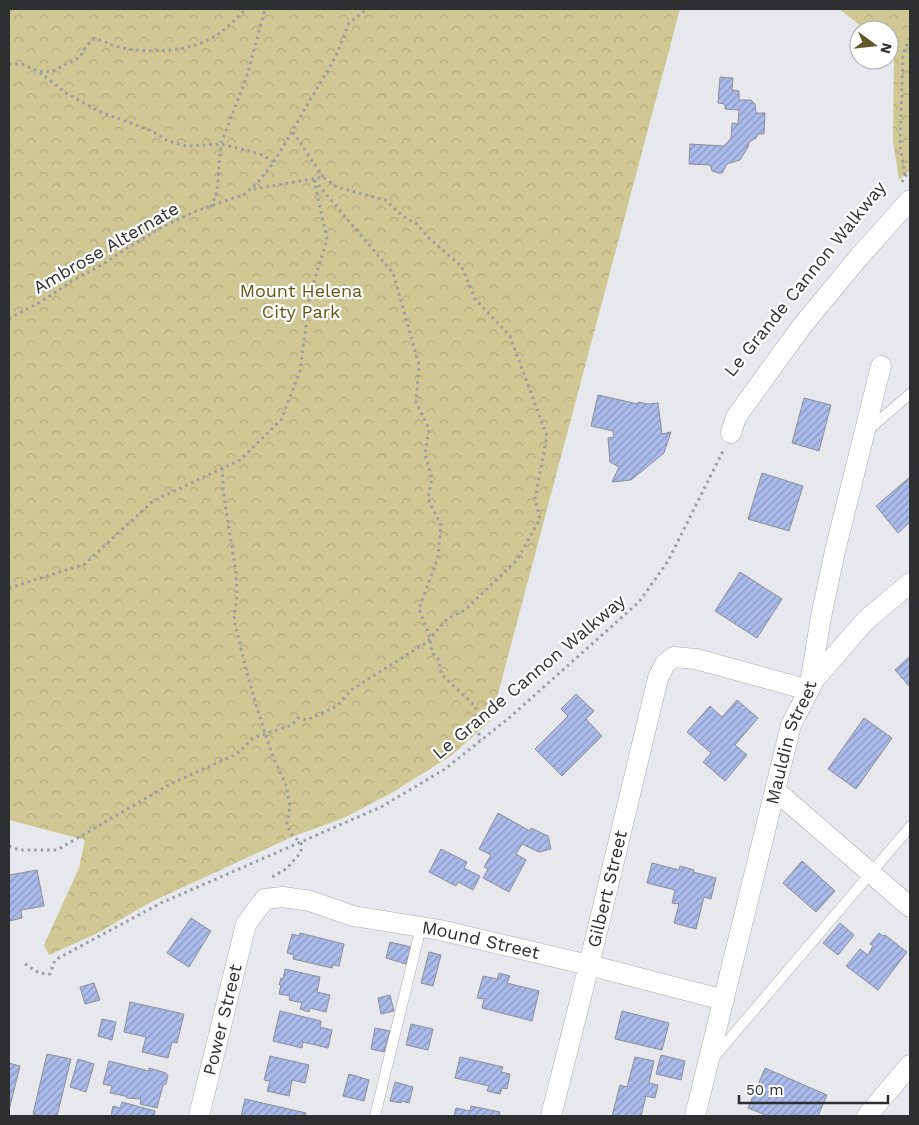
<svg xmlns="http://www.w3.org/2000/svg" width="919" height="1125" font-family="'Work Sans',sans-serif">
<defs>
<pattern id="park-crowns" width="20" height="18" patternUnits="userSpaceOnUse" patternTransform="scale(1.25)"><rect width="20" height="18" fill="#d0c894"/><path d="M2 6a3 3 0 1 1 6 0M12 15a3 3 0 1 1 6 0" fill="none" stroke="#b3ac80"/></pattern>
<pattern id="building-hatch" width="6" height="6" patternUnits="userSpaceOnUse" patternTransform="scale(1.25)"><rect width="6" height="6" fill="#a9baeb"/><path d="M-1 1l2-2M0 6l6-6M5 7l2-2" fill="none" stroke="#8a98bf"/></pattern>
</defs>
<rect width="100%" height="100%" fill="#e6e8ee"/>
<path fill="url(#park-crowns)" d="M9,9H680L491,720L452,755L395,791L344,818L294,836L149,903L96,934L49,955L44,945L79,868L85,840L9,820Z
M839,9H910V170L899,180L893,141L894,51L889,47V30H866Z"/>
<path fill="url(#building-hatch)" stroke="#8d8f94" d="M720,77L733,78L732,90L739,91V100H751L755,104L756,113H765L764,134H758L756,138L749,142L748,147L740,160L727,164L722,173H718L712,171L710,165L689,164L690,144L724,146L731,138L732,123L738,124L739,110L725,109V104L718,103Z
M598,395L638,404V402L648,404L658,403L662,434L671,432L664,453L631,480L612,482L619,467L610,462L608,438L614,437L613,431L591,426Z
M804,398L831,405L819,451L792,443Z
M762,473L803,486L789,531L748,519Z
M910,477V522L898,533L876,506Z
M740,572L782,599L757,638L715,611Z
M910,656V687L895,670Z
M576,694L594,711L586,719L602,736L562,776L535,749L568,716L561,709Z
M737,700L758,718L735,745L747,755L725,781L703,762L711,753L687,732L710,706L722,717Z
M864,718L892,738L856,789L828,769Z
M498,813L530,831L531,828L548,836L551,849L539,852L522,844L516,854L526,860L509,892L483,878L488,869L484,867L491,855L479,849Z
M441,849L467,862L464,868L480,876L473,890L458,882L456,886L429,872Z
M802,861L835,891L816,912L783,883Z
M652,863L679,870L680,866L694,870L693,872L716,878L711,899L704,897L696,929L674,923L679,904L672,903L675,890L647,883Z
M37,870L44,906L21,910L22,918L9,921V875Z
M191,918L211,931L189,967L167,953Z
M840,923L854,935L838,955L823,943Z
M300,933L344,944L339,966L333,965L332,968L293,959L294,955L287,953L292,934L299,936Z
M879,933L883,936L885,935L907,952L878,990L846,966L860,949L868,955L873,946L870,944Z
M390,942L411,947L406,964L386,958Z
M429,952L441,955L433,986L421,983Z
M285,969L320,977L317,992L330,995L326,1012L310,1008L309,1012L300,1009L302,1003L289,1000L290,996L279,994L281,985H279L281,978L283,979Z
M499,973L510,976L507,983L539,991L532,1021L482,1008L484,999L477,998L483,976L497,979Z
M94,983L100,1000L85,1004L80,987Z
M390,995L394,1011L381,1014L378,998Z
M130,1002L184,1014L177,1043L172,1042L168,1058L142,1052L146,1037L124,1032Z
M280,1011L321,1021L320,1027L332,1030L328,1048L303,1042L302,1048L273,1041Z
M622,1011L669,1023L662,1050L615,1039Z
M102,1019L116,1022L112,1040L98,1036Z
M411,1024L433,1029L428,1050L406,1045Z
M375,1028L390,1031L384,1052L371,1049Z
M47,1054L71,1059L57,1116H44L33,1114Z
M661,1055L685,1061L681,1080L656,1074Z
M270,1056L309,1065L305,1083L292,1080L289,1096L267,1091L270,1081L264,1080Z
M460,1057L503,1067L501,1072L510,1074L507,1089L502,1088L500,1094L487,1091L489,1086L455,1078Z
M635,1057L654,1061L649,1083L658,1085L655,1098L646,1096L641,1116H612L620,1085L627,1087Z
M78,1059L94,1064L86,1092L70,1087Z
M109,1061L149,1071V1068L166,1073L168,1076L166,1084L163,1085L157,1108L140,1104L141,1099L127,1098L125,1096L110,1093L112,1086L103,1084Z
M9,1063L20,1066L9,1110Z
M765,1068L827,1095L818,1116H800L794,1114L793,1116H768L748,1108Z
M349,1074L369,1080L364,1101L343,1096Z
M395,1082L413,1087L409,1103L401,1101V1103L390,1101Z
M245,1099L306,1113L305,1116H241Z
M122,1102L155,1111L154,1116H111L113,1106L120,1108Z
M471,1106L500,1112L499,1116H454L456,1108L470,1111Z"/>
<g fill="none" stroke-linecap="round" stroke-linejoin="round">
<defs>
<path id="service" d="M867,431L910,394
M715,1056L910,827
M375,1116L421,927"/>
<g id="minor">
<path d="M731,433L736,417L802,326L859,257L910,200"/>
<path d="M776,791L910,907"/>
<path id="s1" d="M199,1116L246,924L265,899L283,897L310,901L353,916L440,930L589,965L724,1000"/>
<path id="s2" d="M551,1116L589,965L658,678L665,664L674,657L696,659L809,690L814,680L865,621L910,583"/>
<path id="s3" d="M695,1116L791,725L809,690L821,617L835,551L881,366"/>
<path d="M867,1116L910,1065"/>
</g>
</defs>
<use href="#service" stroke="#aaacb1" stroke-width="11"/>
<use href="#minor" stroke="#aaacb1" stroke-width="21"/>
<path stroke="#9b9da1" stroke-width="3" stroke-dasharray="2.5 4" stroke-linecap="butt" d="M9,64H22L38,71L51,72L80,57L87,45L94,39C104,40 110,45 119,47C148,54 188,52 214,37C226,30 236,18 246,9
M293,132L323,177
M274,162L336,56L349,23L367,9
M905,175L900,145L903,56L910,37
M314,180L393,273L419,365L416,402L429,429L425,455L432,478L428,499L441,525L438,557L419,609L430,638L432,653L439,660L441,674L476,707V718L480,740
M902,182L905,176L910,171
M211,207L217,192L221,144L247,76L265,9
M9,319L42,301L72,281L105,263L135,243L164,226L194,212L245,194L259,181L274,162L260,154L221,144L186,146L168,141L152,131L98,111L66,93L38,71
M222,468L224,498L236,572L237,595L234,620L248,677L257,708L273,757L286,785L290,807L287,824L291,834L301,843V852L286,869L272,877
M9,588L85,564L153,501L240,460L281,420L300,371L310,295L327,239L314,180
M9,846L19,850H57L172,783L237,754L253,738L292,725L298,718L307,720L337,706L351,690L427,642L447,619L465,610L517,560L540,519L535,499L547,436L510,336L475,299L462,267L429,238L417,224L404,217L385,200L337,187L323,177L249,190
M25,964L39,973L50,974L55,960L161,903L381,807L445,769L509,718L639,602L668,561L723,451"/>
<use href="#service" stroke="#fff" stroke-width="10"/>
<use href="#minor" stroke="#fff" stroke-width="20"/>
</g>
<g text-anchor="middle" stroke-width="4.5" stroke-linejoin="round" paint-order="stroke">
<g font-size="18" fill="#2e2f31" stroke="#fff">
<text transform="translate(106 248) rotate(-30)" y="6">Ambrose Alternate</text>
<text transform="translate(805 279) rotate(-51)" y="6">Le Grande Cannon Walkway</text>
<text transform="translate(529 677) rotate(-40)" y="6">Le Grande Cannon Walkway</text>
<text dy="6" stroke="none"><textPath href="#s3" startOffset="386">Mauldin Street</textPath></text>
<text dy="6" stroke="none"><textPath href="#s2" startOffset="234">Gilbert Street</textPath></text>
<text dy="6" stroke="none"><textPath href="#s1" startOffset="450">Mound Street</textPath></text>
<text dy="6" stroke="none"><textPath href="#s1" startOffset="99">Power Street</textPath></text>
</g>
<g font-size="18" fill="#605615" stroke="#fff">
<text x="301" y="297">Mount Helena<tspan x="301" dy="21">City Park</tspan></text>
</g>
</g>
<rect width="919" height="1125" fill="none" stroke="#2e2f31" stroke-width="20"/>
<g transform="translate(874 45) rotate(105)"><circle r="24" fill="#ffffff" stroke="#abacad"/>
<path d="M0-4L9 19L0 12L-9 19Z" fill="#625926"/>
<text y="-8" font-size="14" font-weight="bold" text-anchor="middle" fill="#2e2f31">N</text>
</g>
<path d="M739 1095v8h149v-8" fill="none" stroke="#2e2f31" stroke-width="2.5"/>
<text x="746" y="1095" font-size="15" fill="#2e2f31" stroke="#ffffff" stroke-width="4" paint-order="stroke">50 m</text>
</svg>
